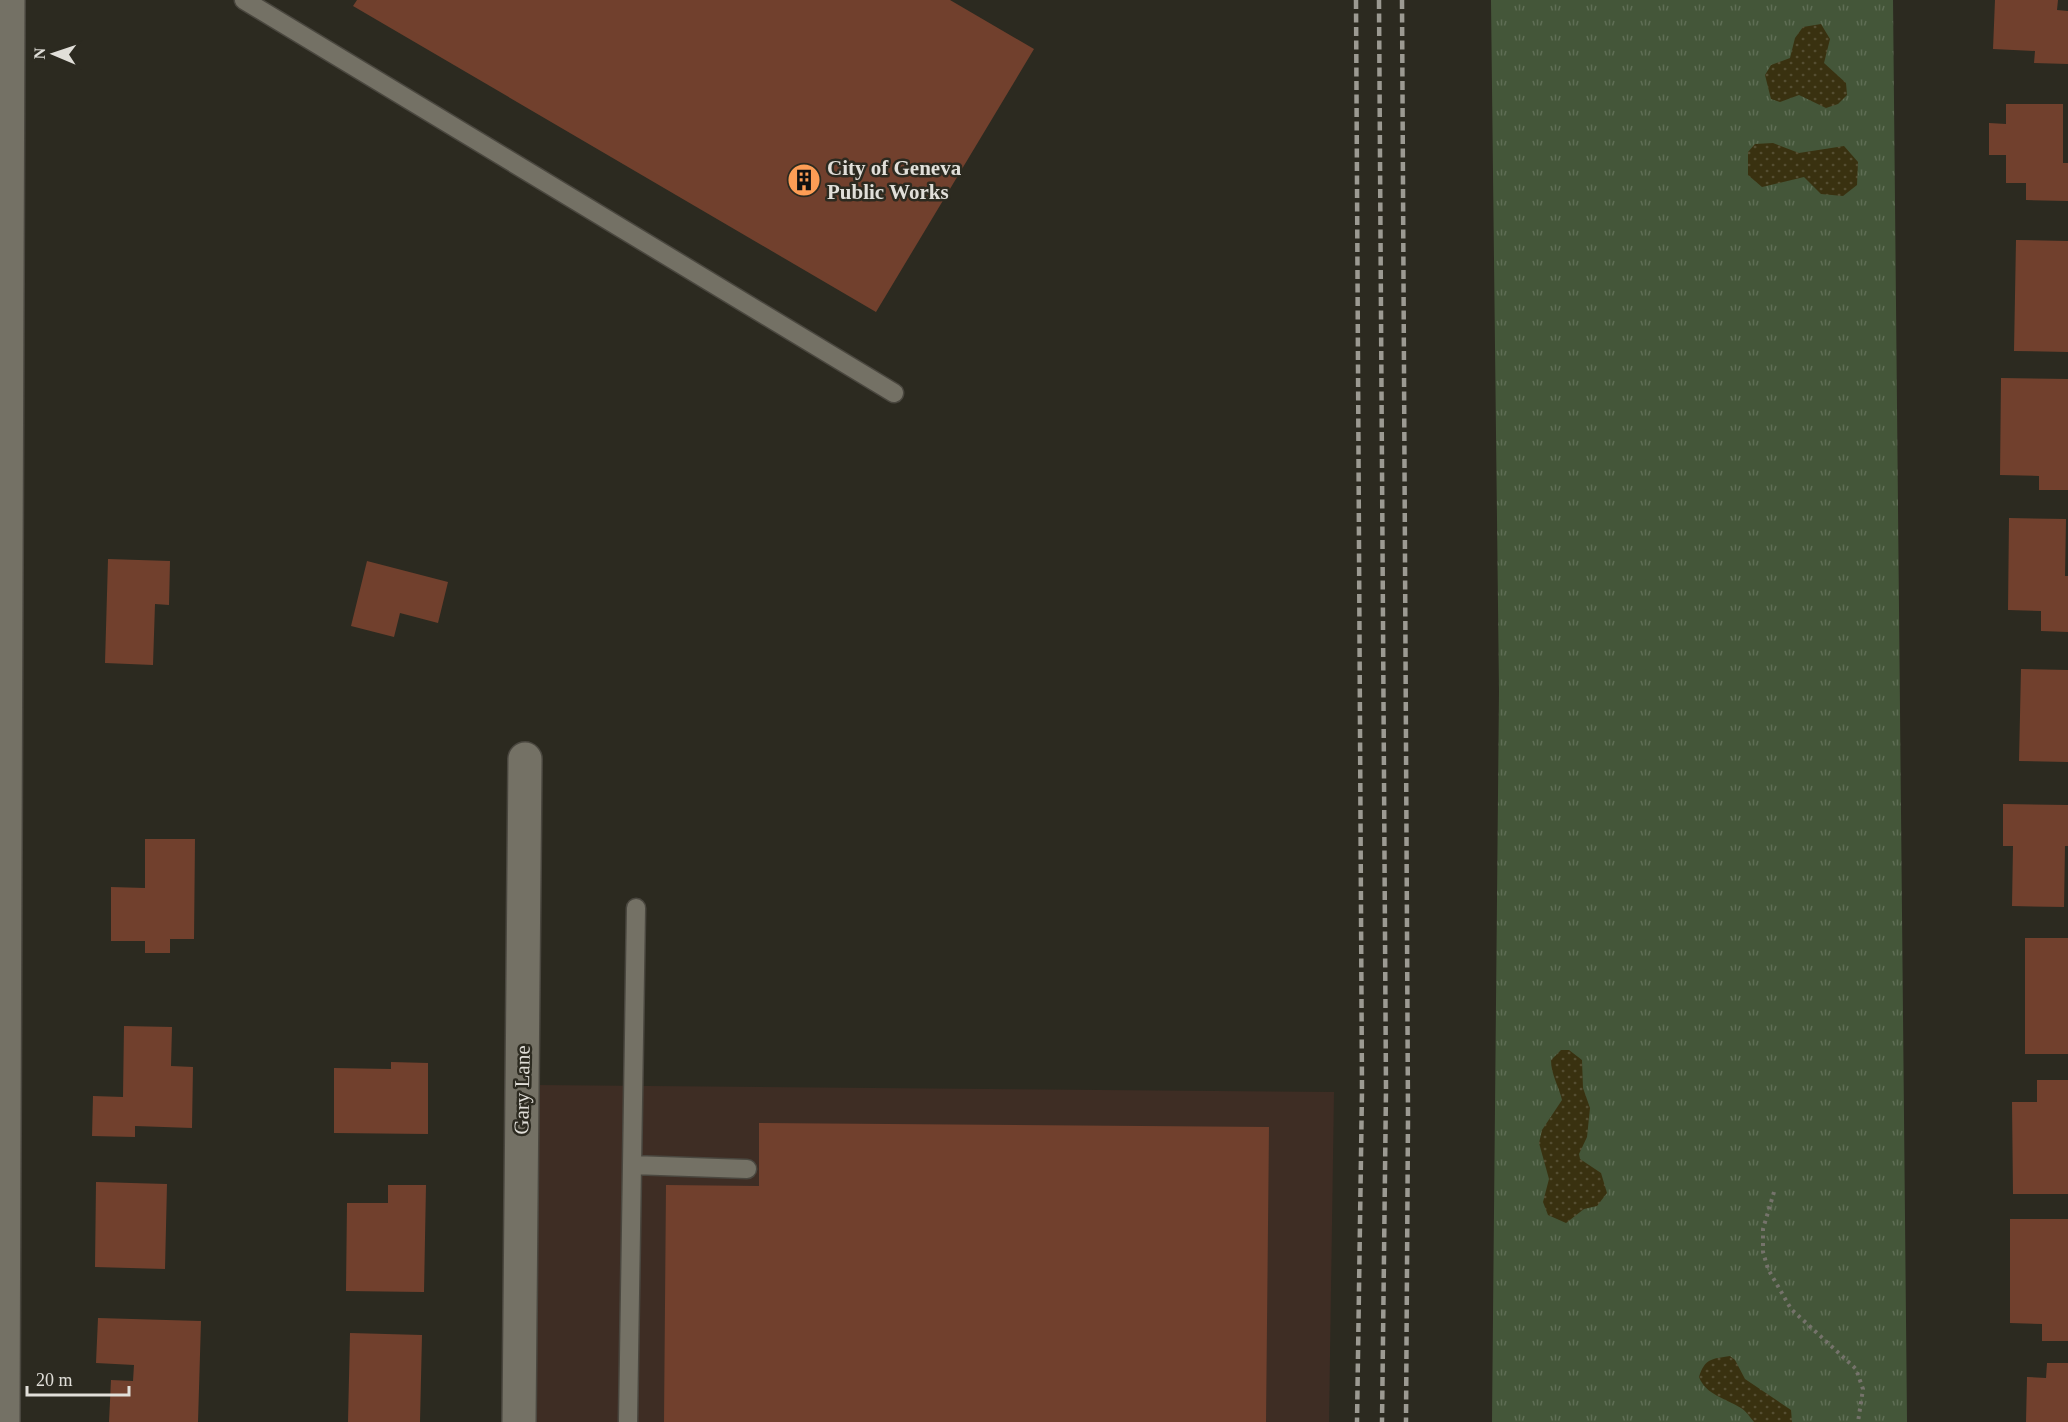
<svg xmlns="http://www.w3.org/2000/svg" width="2068" height="1422" font-family="'Times New Roman',serif">
<defs>
<pattern id="grass-tufts" width="24" height="20" patternUnits="userSpaceOnUse" patternTransform="scale(1.5)"><rect width="24" height="20" fill="#445639"/><path d="M3 7l-1-3M5 7V3M7 7l1-3M15 17l-1-3M17 17v-4M19 17l1-3" fill="none" stroke="#5f6e55"/></pattern>
<pattern id="sand-dots" width="8" height="8" patternUnits="userSpaceOnUse" patternTransform="scale(1.5)"><rect width="8" height="8" fill="#393110"/><path d="M2 2h.1M6 6h.1" fill="none" stroke="#554e32" stroke-width="1.8" stroke-linecap="round"/></pattern>
</defs>
<rect width="100%" height="100%" fill="#2c2a20"/>
<path fill="#3e2d24" d="M537,1085L1334,1092L1329,1422H535Z"/>
<path fill="url(#grass-tufts)" d="M1491,0H1893L1907,1422H1492L1499,691Z"/>
<path fill="url(#sand-dots)" d="M1821,24L1830,39L1824,63L1846,83L1847,95L1838,104L1826,108L1799,95L1780,102L1771,99L1765,75L1771,65L1790,58L1795,38L1803,27Z
M1773,143L1799,153L1844,146L1858,162L1857,185L1843,196L1821,194L1804,177L1762,187L1748,175V152L1755,144Z
M1561,1050H1569L1582,1060L1583,1088L1590,1108L1587,1137L1579,1154L1580,1159L1601,1173L1607,1193L1597,1206L1584,1209L1566,1223L1548,1215L1543,1202L1549,1179L1539,1143L1542,1130L1562,1100C1559,1086 1551,1075 1551,1060Z
M1730,1356L1735,1360L1745,1379L1791,1410L1792,1422H1754C1750,1417 1746,1411 1741,1408C1725,1398 1706,1395 1699,1377C1705,1358 1712,1359 1730,1356Z"/>
<path fill="#71402d" d="M357,0H950L1034,49L876,312L353,6Z
M1995,0H2058L2057,10L2068,11V64L2034,63L2035,51L1993,49Z
M2006,104H2063V163H2068V201L2026,200V183H2006V155H1989V123L2006,124Z
M2016,240L2068,241V352L2014,351Z
M2001,378L2068,379V490H2039V476L2000,475Z
M2009,518L2066,519L2065,576H2068V632L2041,631V611L2008,610Z
M108,559L170,561L169,605L155,604L153,665L105,663Z
M367,561L448,582L438,623L400,613L394,637L351,626Z
M2021,669L2068,670V762L2019,761Z
M2003,804L2068,805V846H2065L2064,907L2012,906L2013,846H2003Z
M145,839H195L194,939H170V953H145V941H111V887L145,888Z
M2025,938H2068V1054H2025Z
M124,1026L172,1027L171,1066L193,1067L192,1128L135,1126V1137L92,1136L93,1096L123,1097Z
M391,1062L428,1063V1134L334,1133V1068L391,1069Z
M2037,1080H2068V1194H2013L2012,1102H2037Z
M759,1123L1269,1127L1266,1422H664L666,1185L759,1186Z
M96,1182L167,1184L165,1269L95,1267Z
M388,1185H426L424,1292L346,1291L347,1203H388Z
M2010,1219H2068V1341H2042V1324L2010,1323Z
M98,1318L201,1321L198,1422H109L111,1380L133,1381L134,1365L96,1363Z
M350,1333L422,1335L420,1422H348Z
M2047,1363H2068V1422H2026L2027,1377L2046,1378Z"/>
<g fill="none" stroke-linecap="round" stroke-linejoin="round">
<defs>
<path id="lane" d="M244,0L894,393
M632,1165L747,1169
M628,1422L636,908"/>
<path id="street" d="M3,1422L8,0
M519,1422L525,759"/>
</defs>
<use href="#lane" stroke="#4a473f" stroke-width="21"/>
<use href="#street" stroke="#4a473f" stroke-width="36"/>
<path stroke="#75736b" stroke-width="4" stroke-dasharray="3 4.5" stroke-linecap="butt" d="M1774,1192L1763,1229V1252L1768,1269L1791,1309L1856,1369L1863,1389L1858,1422"/>
<use href="#lane" stroke="#747165" stroke-width="18"/>
<use href="#street" stroke="#747165" stroke-width="33"/>
<path stroke="#9c9a92" stroke-width="4.5" stroke-dasharray="9 4.5" stroke-linecap="butt" d="M1356,0L1362,1090L1357,1422
M1379,0L1386,1089L1382,1422
M1402,0L1408,1116L1406,1422"/>
</g>
<defs>
<symbol id="building-disc" viewBox="-11 -11 22 22"><circle r="9.5" fill="#fd9d55" stroke="#2c2a20"/><path d="M-4-6H4V6H1V3H-1V6H-4ZM-2.5-4.3h1.7v1.8h-1.7ZM.8-4.3h1.7v1.8H.8ZM-2.5-1h1.7V.8h-1.7ZM.8-1h1.7V.8H.8Z" fill="#111"/></symbol>
</defs>
<g fill-rule="evenodd">
<use href="#building-disc" x="785" y="161" width="38" height="38"/>
</g>
<g text-anchor="middle" stroke-width="5" stroke-linejoin="round" paint-order="stroke">
<g font-size="21" font-weight="bold" fill="#e1dfd9" stroke="#2c2a20" text-anchor="start">
<text x="827" y="175">City of Geneva<tspan x="827" dy="24">Public Works</tspan></text>
</g>
<g font-size="21" fill="#e1dfd9" stroke="#2c2a20">
<text transform="translate(522 1090) rotate(-89)" y="7">Gary Lane</text>
</g>
</g>
<g transform="translate(54 54) rotate(272)" stroke="#2c2a20" stroke-width="4.5" paint-order="stroke">
<path d="M0-4.5L10 22L0 15L-10 22Z" fill="#e1dfd9"/>
<text y="-9" font-size="16" font-weight="bold" text-anchor="middle" fill="#e1dfd9">N</text>
</g>
<path d="M27 1386v9h102v-9" fill="none" stroke="#e1dfd9" stroke-width="3"/>
<text x="36" y="1386" font-size="18" fill="#e1dfd9" stroke="#2c2a20" stroke-width="4.5" paint-order="stroke">20 m</text>
</svg>
